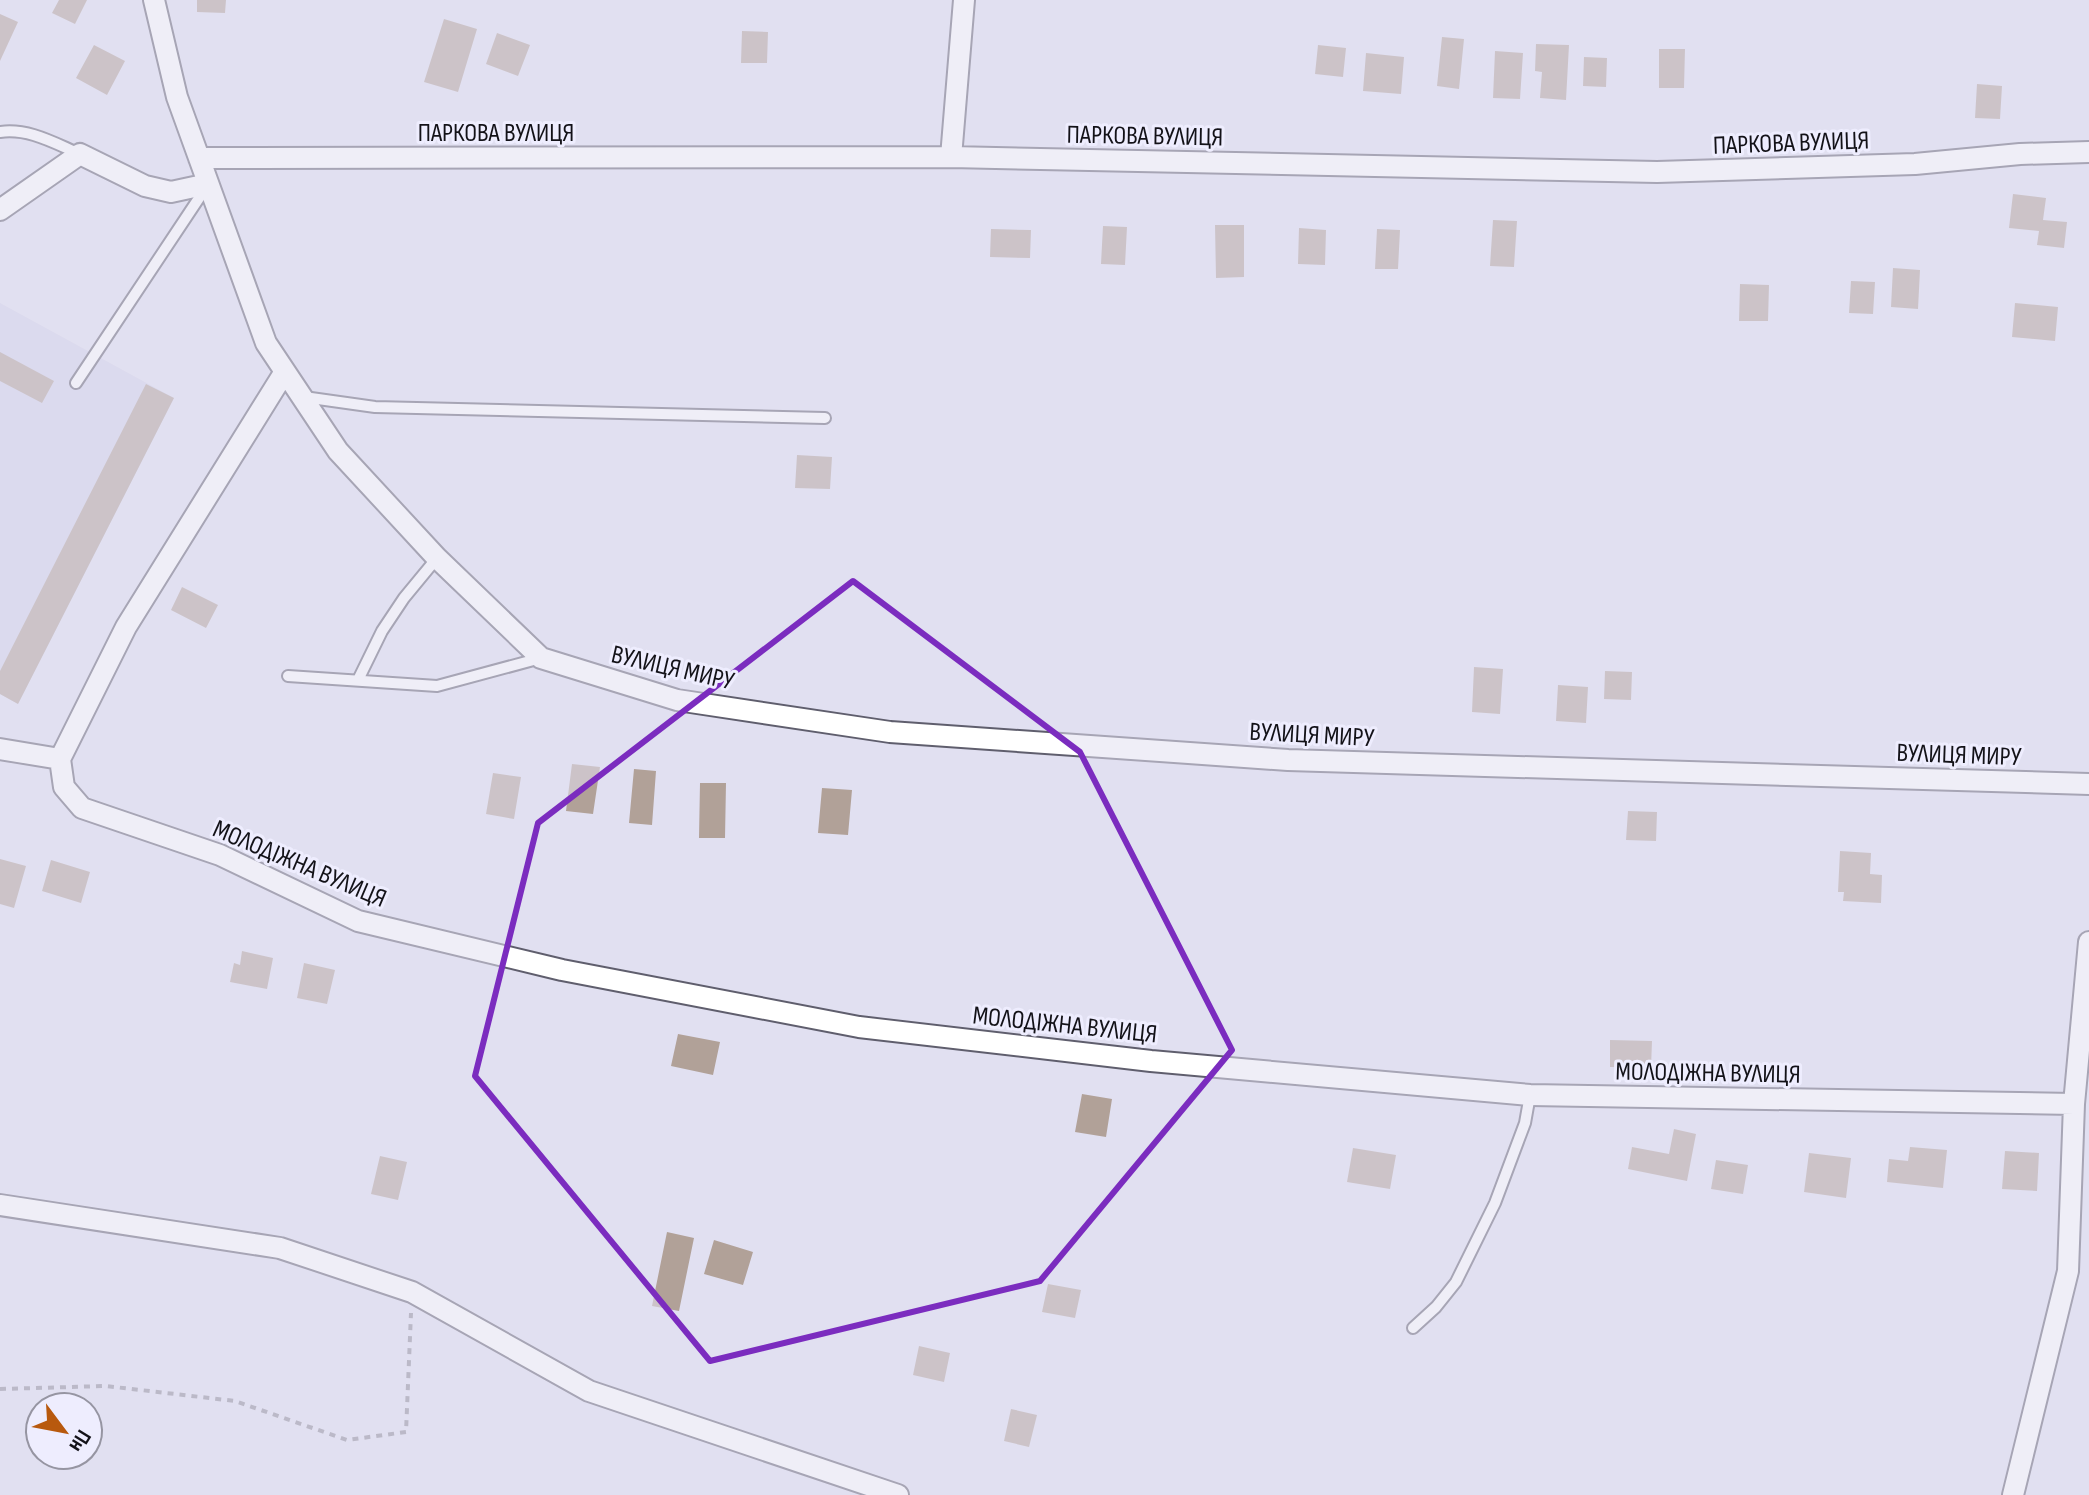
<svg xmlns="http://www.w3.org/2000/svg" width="2089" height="1495" font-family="'Sofia Sans Condensed',sans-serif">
<rect width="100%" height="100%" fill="#e1e0f1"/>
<path fill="#d3d2ea" d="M0,303L174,398L18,704L0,694Z"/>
<path fill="#b1a198" d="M59,0H87L75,24L52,13Z
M197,0H226L225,13L197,12Z
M0,14L18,22L0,61Z
M444,19L477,29L458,92L424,82Z
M742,31L768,32L767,63H741Z
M497,33L530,45L518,76L486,64Z
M1442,37L1464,39L1459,89L1437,86Z
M1536,44L1569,45L1566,100L1540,98L1542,72L1535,71Z
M94,45L125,61L107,95L76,78Z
M1318,45L1346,48L1343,77L1315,74Z
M1659,49H1685L1684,88H1659Z
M1495,51L1523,53L1520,99L1493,98Z
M1366,53L1404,57L1401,94L1363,91Z
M1584,57L1607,58L1606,87L1583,86Z
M1977,84L2002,86L2000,119L1975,118Z
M2013,194L2046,198L2043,220L2067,222L2064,248L2037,245L2039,231L2009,228Z
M1493,220L1517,221L1514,267L1490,266Z
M1215,225H1244V277L1216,278Z
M1103,226L1127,227L1125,265L1101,264Z
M1299,228L1326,230L1325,265L1298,264Z
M991,229L1031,230L1030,258L990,257Z
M1377,229L1400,230L1398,269H1375Z
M1893,268L1920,270L1918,309L1891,307Z
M1851,281L1875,282L1873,314L1849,313Z
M1740,284L1769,285L1768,321H1739Z
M2015,303L2058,307L2055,341L2012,337Z
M0,352L54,381L42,403L0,381Z
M146,384L174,398L18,704L0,694V671Z
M797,455L832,457L830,489L795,488Z
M182,587L218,605L206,628L171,610Z
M1474,667L1503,669L1500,714L1472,712Z
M1605,671L1632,672L1631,700L1604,699Z
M1558,685L1588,687L1586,723L1556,721Z
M572,764L600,767L593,814L566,811Z
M634,769L656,771L652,825L629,823Z
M493,773L521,777L514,819L486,814Z
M700,783H726L725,838H699Z
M822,788L852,790L848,835L818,833Z
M1628,811L1657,812L1656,841L1626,840Z
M1840,851L1871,853L1870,874L1882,875L1881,903L1843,901L1844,892H1838Z
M0,859L26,866L14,908L0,904Z
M51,860L90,872L81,903L42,891Z
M242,951L273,958L267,989L230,982L234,963L240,965Z
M304,963L335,970L327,1004L297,998Z
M678,1034L720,1042L713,1075L671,1066Z
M1610,1040L1652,1041L1651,1068L1610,1067Z
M1082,1094L1112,1099L1106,1137L1075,1132Z
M1674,1129L1696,1134L1687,1181L1628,1169L1632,1147L1669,1154Z
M1910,1147L1947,1150L1943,1188L1887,1182L1889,1159L1908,1161Z
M1353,1148L1396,1155L1390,1189L1347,1182Z
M2005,1151L2039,1153L2037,1191L2002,1189Z
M1809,1153L1851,1158L1846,1198L1804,1192Z
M380,1156L407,1162L398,1200L371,1194Z
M1716,1160L1748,1165L1743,1194L1711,1189Z
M667,1232L694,1238L679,1311L652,1306Z
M714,1240L753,1252L743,1285L704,1274Z
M1048,1284L1081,1290L1075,1318L1042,1312Z
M919,1346L950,1353L944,1382L913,1375Z
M1011,1409L1037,1415L1029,1447L1004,1441Z"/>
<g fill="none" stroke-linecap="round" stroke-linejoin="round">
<defs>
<path id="service" d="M0,132C29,128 54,143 80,154
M76,383L207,186
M304,397L375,407L825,418
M288,676L437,686L541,658
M358,680L382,631L404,598L437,558
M1413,1328L1436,1307L1456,1282L1495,1203L1525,1123L1530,1095"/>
<path id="minor" d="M154,0L177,97L266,343L338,451L437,558L541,658L677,700L890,732L1288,760L2089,784
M951,157L964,0
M199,158L951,157L1657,172L1915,164L2020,154L2089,152
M0,210L80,154L145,186L171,192L208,184
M284,373L126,627L60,759L64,787L82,808L220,855L358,921L562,970L859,1027L1151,1061L1530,1095L2074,1104
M0,749L60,759
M0,1205L280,1248L412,1292L589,1391L898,1495
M2013,1495L2068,1271L2074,1104L2089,942"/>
</defs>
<use href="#service" stroke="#5f5e6d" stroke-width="14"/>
<use href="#minor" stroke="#5f5e6d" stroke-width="24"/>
<path stroke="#8c8b98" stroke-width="4" stroke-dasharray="6 6" stroke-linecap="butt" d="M0,1389L106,1386L235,1401L347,1440L406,1432L411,1313"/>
<use href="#service" stroke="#fff" stroke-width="10"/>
<use href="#minor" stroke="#fff" stroke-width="20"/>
</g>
<path d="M0 0H2089V1495H0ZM853,581L1080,752L1232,1050L1040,1281L710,1361L475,1076L538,823Z" fill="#e1e0f1" fill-opacity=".55" fill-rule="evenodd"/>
<path fill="none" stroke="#7b2cbf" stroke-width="6" stroke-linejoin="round" d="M853,581L1080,752L1232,1050L1040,1281L710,1361L475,1076L538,823Z"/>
<g text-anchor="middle" stroke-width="6" stroke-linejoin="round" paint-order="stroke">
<g font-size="26" fill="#131218" stroke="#eeedfe">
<text x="496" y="141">ПАРКОВА ВУЛИЦЯ</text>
<text transform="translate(1145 135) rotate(1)" y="9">ПАРКОВА ВУЛИЦЯ</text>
<text transform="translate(1791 142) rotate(-2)" y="9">ПАРКОВА ВУЛИЦЯ</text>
<text transform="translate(673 667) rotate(13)" y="9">ВУЛИЦЯ МИРУ</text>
<text transform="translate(1312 734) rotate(3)" y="9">ВУЛИЦЯ МИРУ</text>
<text transform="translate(1959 754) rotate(2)" y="9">ВУЛИЦЯ МИРУ</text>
<text transform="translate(300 863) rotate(23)" y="9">МОЛОДІЖНА ВУЛИЦЯ</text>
<text transform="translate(1065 1024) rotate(6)" y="9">МОЛОДІЖНА ВУЛИЦЯ</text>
<text transform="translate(1708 1072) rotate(1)" y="9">МОЛОДІЖНА ВУЛИЦЯ</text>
</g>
</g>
<g transform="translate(64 1431) rotate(122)"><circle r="38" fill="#eeedfe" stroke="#9695a2" stroke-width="2"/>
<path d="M0-6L14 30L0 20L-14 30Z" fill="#b8590e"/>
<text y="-12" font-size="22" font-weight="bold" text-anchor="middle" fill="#131218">Пн</text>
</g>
</svg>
